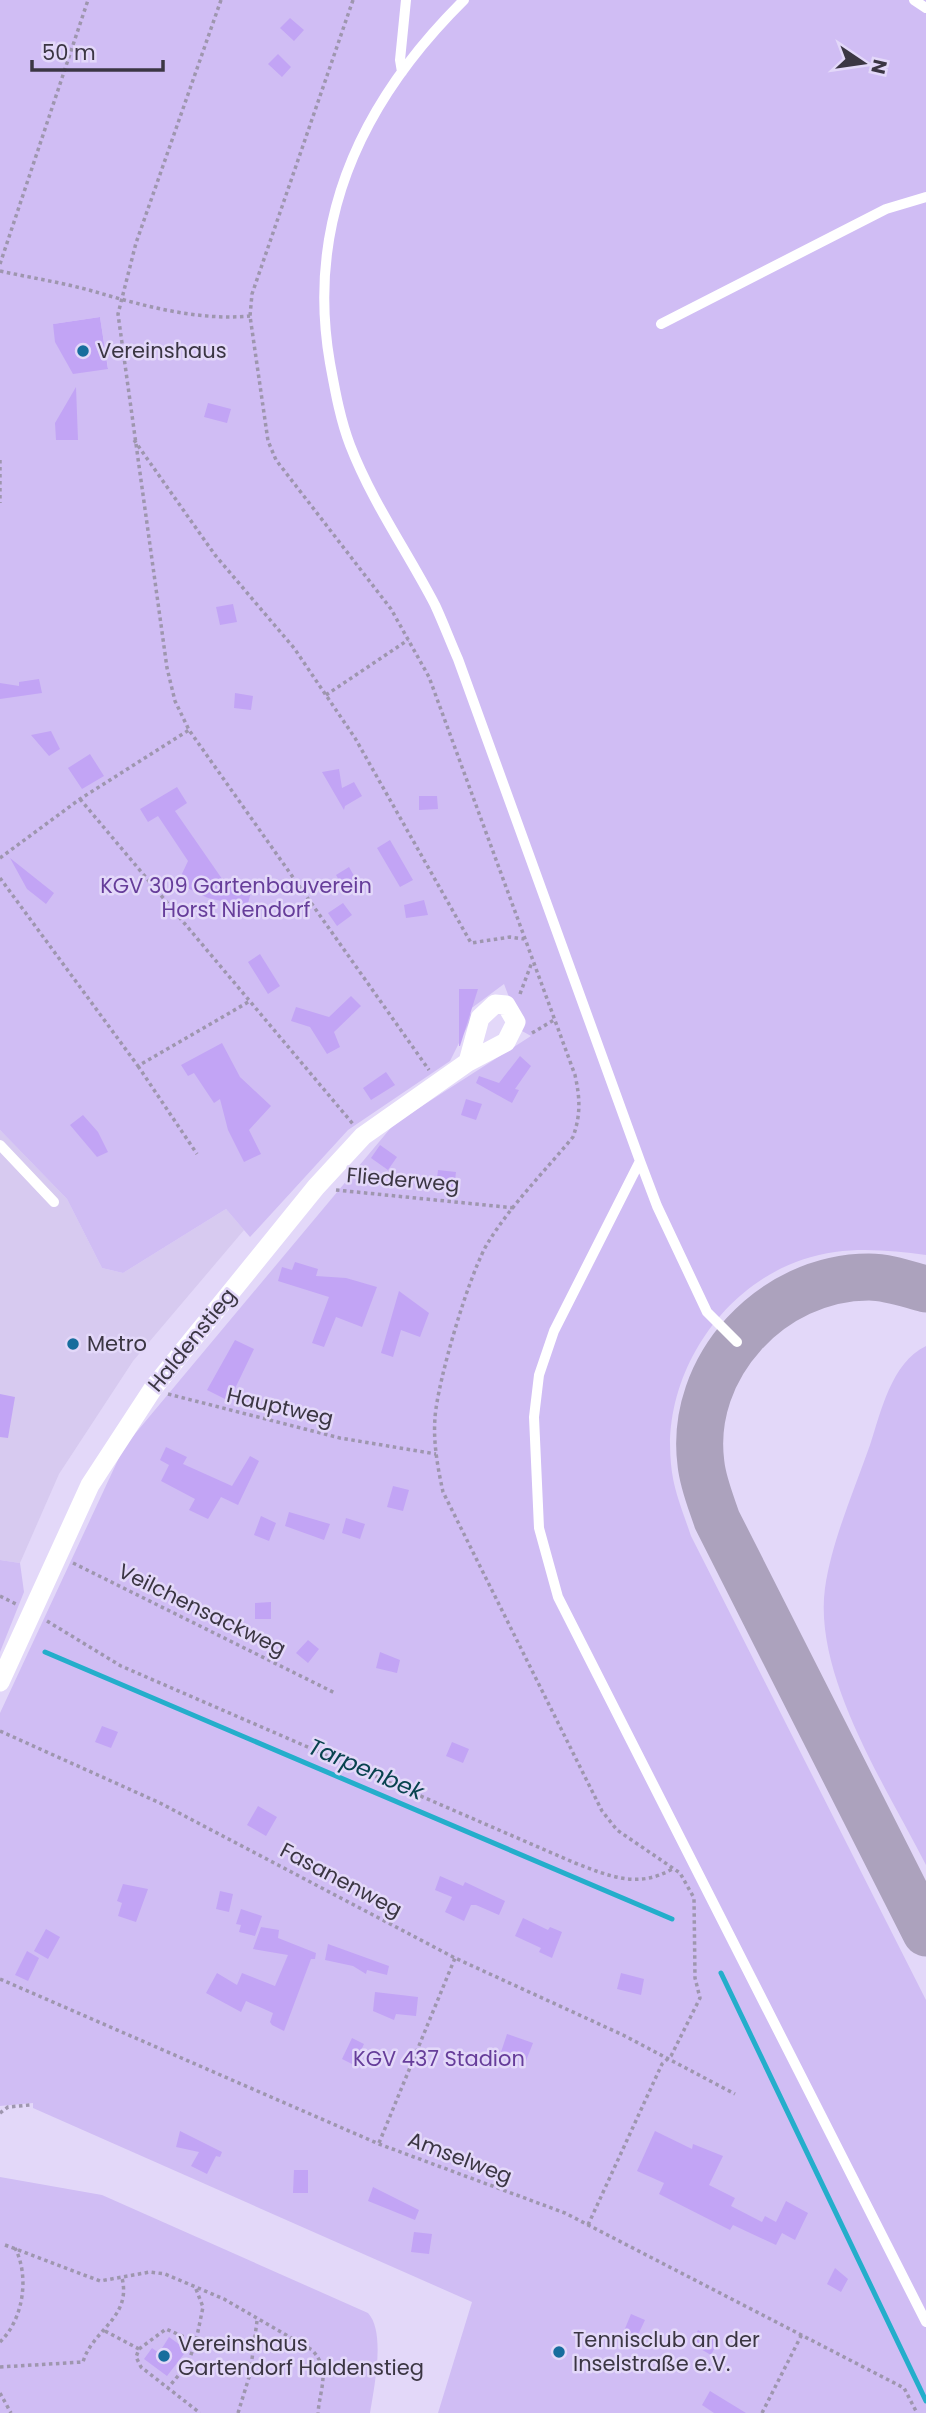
<svg xmlns="http://www.w3.org/2000/svg" width="926" height="2413" font-family="Poppins,sans-serif">
<rect width="100%" height="100%" fill="#e3d8f9"/>
<path fill="#d7caf0" d="M0,1130L67,1199L102,1268L123,1273L226,1209L244,1230L133,1361L59,1474L20,1563L0,1560Z"/>
<path fill="#d0bdf4" fill-rule="evenodd" d="M0,0H926V1255C896,1251 865,1248 835,1252C736,1265 661,1365 671,1464C673,1489 683,1512 691,1536L926,2000V2413H438L472,2302L33,2108V2103L0,2106V1713L124,1447L394,1124L531,1036L522,1031L504,984L469,1010L472,1017L450,1061L348,1130L250,1237L226,1209L123,1273L102,1268L67,1199L0,1130ZM100,317L108,368L76,373L53,324Z
M926,1346V1865C887,1788 813,1676 825,1588C832,1540 854,1491 870,1445C881,1412 891,1363 926,1346Z
M0,1560L20,1563L24,1592L0,1652Z
M0,2177L102,2195L368,2313C386,2332 374,2388 370,2413H0Z"/>
<g fill="none" stroke-linecap="round" stroke-linejoin="round">
<path stroke="#24aecb" stroke-width="5" d="M45,1652L672,1919
M721,1973L926,2401"/>
<path stroke="#aca2bd" stroke-width="47" d="M926,1289C907,1284 888,1277 869,1277C772,1277 688,1367 701,1464C703,1483 711,1502 717,1520L926,1933"/>
</g>
<path fill="#c2a4f5" d="M290,18L304,30L294,41L280,28Z
M278,54L291,67L282,77L268,64Z
M100,317L108,369L73,374L55,342L53,324Z
M76,387L78,440H56L55,423Z
M208,403L231,409L227,423L204,417Z
M233,604L237,622L220,625L216,607Z
M39,679L42,693L0,699V683L19,686V682Z
M235,693L253,696L251,710L234,708Z
M51,731L60,749L49,756L31,735Z
M90,754L104,776L82,789L68,768Z
M339,769L342,788L354,782L362,796L345,806L344,810L322,772Z
M177,787L187,803L175,811L227,886L251,892L247,907L208,898L185,887L187,881L180,878L188,861L158,816L148,822L140,809Z
M419,796H437L438,809L419,810Z
M390,840L413,880L400,887L377,848Z
M10,858L54,893L46,904L27,889Z
M349,867L357,881L344,889L336,875Z
M424,900L428,915L406,918L404,905Z
M343,903L352,915L337,926L328,913Z
M260,954L280,986L268,994L248,962Z
M459,989H478L460,1046H459Z
M351,996L361,1006L334,1032L340,1047L327,1054L310,1027L291,1021L296,1007L329,1017Z
M222,1043L240,1077L271,1106L249,1130L261,1154L244,1162L228,1130L220,1099L214,1103L194,1073L188,1076L181,1065Z
M520,1056L531,1066L515,1089L519,1090L512,1103L476,1083L479,1076L499,1083Z
M386,1072L395,1085L371,1100L363,1088Z
M466,1099L482,1104L476,1120L461,1115Z
M83,1115L98,1132L108,1152L97,1157L70,1125Z
M380,1145L397,1157L388,1170L371,1158Z
M438,1170L456,1172L454,1188L436,1186Z
M295,1262L318,1269L316,1276L346,1278L377,1287L362,1327L336,1317L324,1347L312,1343L329,1297L278,1281L282,1267L292,1270Z
M399,1291L429,1313L420,1337L401,1330L393,1357L381,1353Z
M235,1340L254,1349L229,1401L207,1390Z
M0,1394L15,1397L8,1438L0,1437Z
M166,1447L187,1457L183,1464L232,1486L250,1456L259,1461L238,1505L221,1497L208,1519L189,1510L195,1499L161,1481L169,1465L160,1460Z
M393,1486L409,1490L403,1511L387,1507Z
M289,1512L330,1524L324,1540L285,1526Z
M261,1516L276,1523L269,1541L254,1535Z
M346,1518L365,1524L360,1539L342,1533Z
M271,1602V1619H255V1603Z
M308,1640L319,1649L308,1663L296,1653Z
M380,1652L400,1660L397,1673L376,1668Z
M102,1726L118,1732L111,1748L95,1742Z
M452,1742L469,1749L463,1763L446,1756Z
M258,1806L277,1817L266,1836L247,1825Z
M440,1876L463,1886L465,1882L505,1901L499,1915L476,1905H471L464,1921L445,1912L452,1897L435,1890Z
M123,1884L148,1889L136,1922L118,1916L122,1903L117,1901Z
M220,1891L233,1894L229,1912L216,1909Z
M241,1909L262,1916L255,1936L239,1932L241,1925L236,1924Z
M523,1918L548,1930L550,1927L562,1932L552,1958L539,1952L541,1948L515,1936Z
M261,1927L279,1930L278,1938L316,1953L315,1959H311L284,2031L272,2025L270,2022L273,2013L246,2001L241,2012L206,1993L217,1973L237,1985L242,1973L275,1986L288,1955L253,1949Z
M46,1929L60,1937L48,1959L34,1951Z
M328,1944L389,1966L387,1975L367,1970L366,1974L353,1966L325,1960Z
M27,1951L39,1958L28,1981L15,1975Z
M621,1973L644,1979L641,1995L617,1989Z
M375,1992L418,1997L416,2016L396,2014L394,2020L373,2011Z
M507,2034L533,2043L526,2061L501,2052Z
M352,2038L364,2044L354,2065L342,2059Z
M180,2131L222,2152L220,2157L216,2156L207,2174L191,2166L199,2152L176,2147Z
M655,2131L692,2149L693,2144L723,2156L709,2185L735,2198L731,2206L762,2222L765,2216L776,2222L786,2201L808,2213L795,2240L782,2233L776,2245L733,2225L730,2230L659,2194L664,2183L637,2171Z
M294,2170H308V2193H293Z
M373,2187L419,2210L415,2220L368,2201Z
M414,2232L432,2234L429,2254L411,2252Z
M835,2268L848,2279L841,2292L827,2284Z
M631,2314L645,2320L637,2337L624,2331Z
M698,2330L718,2341L711,2355L692,2344Z
M169,2337L187,2350L167,2376L144,2359L152,2348L159,2353Z
M710,2391L746,2413H714L702,2405Z"/>
<g fill="none" stroke-linecap="round" stroke-linejoin="round">
<path stroke="#9e96ae" stroke-width="3.5" stroke-dasharray="3.5 3.5" stroke-linecap="butt" d="M221,0L136,243L118,314L167,668L175,701L189,730L429,1070
M353,0L252,294L250,316L268,441L276,460L391,609L429,677L575,1075C580,1098 581,1114 573,1137C545,1171 512,1204 489,1241C470,1270 437,1383 435,1418C433,1443 438,1469 443,1492L602,1811L617,1830L680,1873L694,1898L695,1978L700,1998L671,2056L662,2064L588,2225
M0,264L88,0
M0,271C32,278 65,283 96,292C144,306 199,321 250,316
M134,440L215,555L294,648L355,738L471,943L510,937L524,939
M0,460V503
M326,695L408,640
M80,799L353,1124
M0,858L80,799L189,730
M0,878L138,1066L250,1001
M520,994L532,962
M532,1033L554,1020
M138,1066L197,1154
M336,1190L515,1208
M168,1394L340,1438L436,1454
M73,1563L335,1693
M0,1596L16,1604
M47,1621L121,1666L575,1863C609,1876 638,1889 672,1869
M0,1731L160,1803L455,1958L623,2035L735,2094
M0,1979L379,2144L565,2213L904,2388L917,2413
M0,2113L8,2107L30,2105
M379,2143L455,1958
M5,2245L100,2281L150,2272L165,2274L224,2299L312,2350C331,2370 320,2388 318,2413
M196,2289L203,2307L196,2341
M105,2331L139,2349L136,2357L141,2367L200,2413
M0,2342C23,2320 30,2277 15,2248
M139,2349L166,2329L196,2342L187,2365L168,2388
M0,2367L83,2362C92,2330 132,2318 122,2278
M0,2393L11,2413
M238,2413L250,2374L257,2321
M762,2413L802,2334"/>
<path stroke="#fff" stroke-width="10" d="M464,0C363,100 305,219 330,363C335,390 340,419 350,445C372,502 407,551 435,605C443,622 450,641 458,659L640,1161L554,1331L539,1375L534,1417L539,1528L558,1597L926,2322
M914,0L926,8
M402,72L400,60L406,0
M661,324L886,209L926,197
M0,1145L54,1202
M640,1161L657,1206L707,1312L737,1342"/>
<path stroke="#fff" stroke-width="19" d="M0,1682L90,1485L154,1387L316,1187L363,1136L468,1062L506,1042L516,1022L506,1005L495,1004L480,1018L468,1062"/>
</g>
<g fill="#176d9d" stroke="#e3d8f9" stroke-width="2.5">
<circle cx="83" cy="351" r="7"/>
<circle cx="73" cy="1344" r="7"/>
<circle cx="559" cy="2352" r="7"/>
<circle cx="164" cy="2356" r="7"/>
</g>
<g text-anchor="middle" stroke-width="5" stroke-linejoin="round" paint-order="stroke">
<g font-size="21" fill="#3b3643" stroke="#e3d8f9" text-anchor="start">
<text x="97" y="358">Vereinshaus</text>
<text x="87" y="1351">Metro</text>
<text x="573" y="2347">Tennisclub an der<tspan x="573" dy="24">Inselstraße e.V.</tspan></text>
<text x="178" y="2351">Vereinshaus<tspan x="178" dy="24">Gartendorf Haldenstieg</tspan></text>
</g>
<g font-size="21" fill="#663d9a" stroke="#e3d8f9">
<text x="236" y="893">KGV 309 Gartenbauverein<tspan x="236" dy="24">Horst Niendorf</tspan></text>
<text x="439" y="2066">KGV 437 Stadion</text>
</g>
<g font-size="21" fill="#3b3643" stroke="#e3d8f9">
<text transform="translate(403 1180) rotate(5)" y="7">Fliederweg</text>
<text transform="translate(192 1340) rotate(-51)" y="7">Haldenstieg</text>
<text transform="translate(280 1407) rotate(13)" y="7">Hauptweg</text>
<text transform="translate(202 1610) rotate(26)" y="7">Veilchensackweg</text>
<text transform="translate(341 1880) rotate(28)" y="7">Fasanenweg</text>
<text transform="translate(460 2158) rotate(21)" y="7">Amselweg</text>
</g>
<g font-size="23" font-style="italic" fill="#09434f" stroke="#e3d8f9">
<text transform="translate(366 1769) rotate(23)" y="8">Tarpenbek</text>
</g>
</g>
<g transform="translate(863 63) rotate(103)" stroke="#e3d8f9" stroke-width="5" paint-order="stroke">
<path d="M0-5L12 26L0 18L-12 26Z" fill="#3b3643"/>
<text y="-10" font-size="19" font-weight="bold" text-anchor="middle" fill="#3b3643">N</text>
</g>
<path d="M32 60v10h131v-10" fill="none" stroke="#3b3643" stroke-width="3.5"/>
<text x="42" y="60" font-size="21" fill="#3b3643" stroke="#e3d8f9" stroke-width="5" paint-order="stroke">50 m</text>
</svg>
